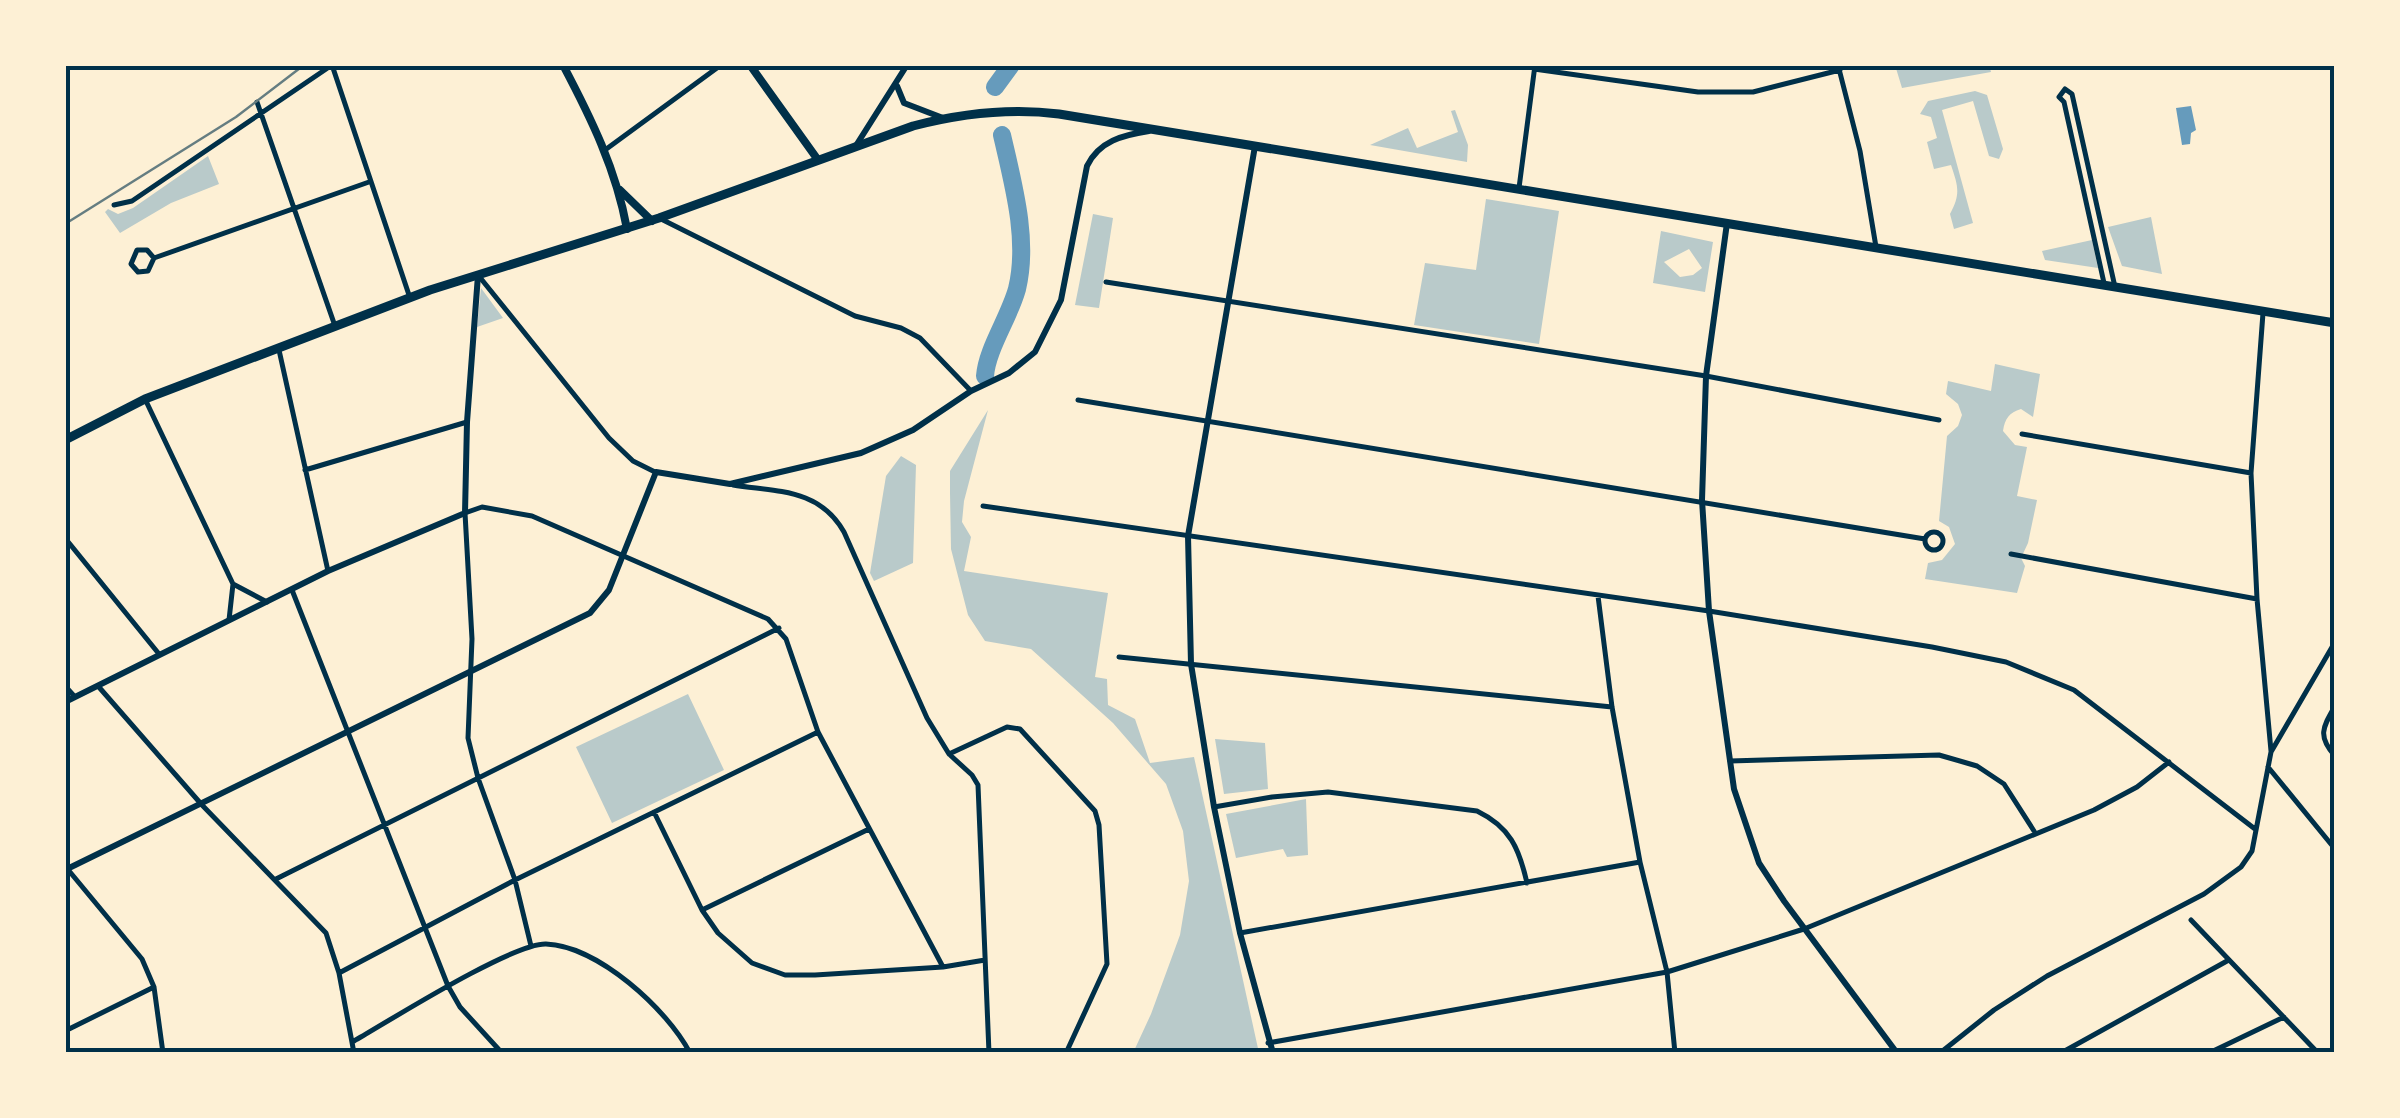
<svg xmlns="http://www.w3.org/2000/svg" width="2400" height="1118" font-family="Montserrat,sans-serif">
<rect width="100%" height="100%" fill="#fdf0d5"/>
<path fill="#b9caca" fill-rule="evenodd" d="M1895,65H1989L1991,72L1902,88Z
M1975,91L1987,95L2003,149L1999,159L1989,156L1973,101L1942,110L1973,223L1954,229L1950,214C1961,194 1958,186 1951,165L1934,169L1927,142L1937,138L1931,117L1920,114L1928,101Z
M1455,110L1468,145L1467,162L1370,145L1408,128L1417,148L1458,132L1451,111Z
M208,156L219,184L171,203L120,233L105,212L108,209L118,214L133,208Z
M1486,199L1559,211L1539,344L1414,325L1425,263L1476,270Z
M1093,214L1113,218L1099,308L1075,305Z
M2151,217L2162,274L2122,266L2108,227Z
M1661,231L1713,242L1705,292L1653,283ZM1689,249L1702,268L1693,275L1680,277L1664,262Z
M2092,240L2098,268L2045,260L2042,251Z
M481,288L503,318L477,327Z
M1995,364L2040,374L2033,417L2021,409C2009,413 2005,418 2003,431L2015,445L2027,447L2017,496L2037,500L2028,543L2021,558L2025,566L2017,593L1925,579L1928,563L1942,560L1955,544L1949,527L1939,521L1947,436L1958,426L1962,415L1958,404L1946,394L1948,381L1991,391Z
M988,410L964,501L962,522L971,537L964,571L1108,593L1095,677L1107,679L1108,705L1135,719L1150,763L1194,757L1259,1053H1133L1151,1014L1180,935L1189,881L1183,831L1166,784L1113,723L1031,649L985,641L968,615L951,549L950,493V471Z
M901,456L916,465L913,563L874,581L870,573L886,476Z
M688,694L724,770L612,823L576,747Z
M1215,739L1265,743L1268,789L1224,794Z
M1306,799L1308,855L1287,857L1283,849L1236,858L1226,814Z"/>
<path fill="#669bbc" d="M2191,106L2196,130L2191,133L2190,144L2182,145L2176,108Z"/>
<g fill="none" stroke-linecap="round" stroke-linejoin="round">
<path stroke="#669bbc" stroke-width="18" d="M995,87L1011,65
M985,376C987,349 1009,318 1017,289C1029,240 1013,183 1002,135"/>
<path stroke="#003049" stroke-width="5" d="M1838,65L1860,151L1876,247
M1534,69L1698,92H1753L1840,70
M257,102L335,326
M605,150L721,65
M1519,188L1535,65
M114,205L132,201L332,65L410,298
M659,218L855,316L901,328L920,338L971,391
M154,258L147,250H137L131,264L138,272L148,271L154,258L369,182
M478,275L609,438L633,461L655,472
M1106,282L1706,376L1939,420
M2104,283L2064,102L2059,97L2065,89L2072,94L2115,287
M2263,313L2251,473L2257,599L2271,751
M279,350L328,571
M145,399L233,584
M1078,400L1925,539
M2022,434L2251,473
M305,470L467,422
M733,485C777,492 819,488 844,532L927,718L949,754L972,775L978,785L989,1053
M983,506L1709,611L1932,647L2006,662L2074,690L2255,829
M1925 541a9 9 0 1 1 18 0a9 9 0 1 1-18 0Z
M65,538L159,654
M2011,554L2257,599
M233,584L267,602
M292,590L448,986L460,1007L502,1053
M1598,596L1612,707L1640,862L1667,972L1675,1053
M229,620L233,584
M1119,657L1612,707
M65,686L75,697
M98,686L202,805L326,933L339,973L354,1053
M2335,706C2323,727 2317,736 2335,756
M949,754L1007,727L1020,729L1095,811L1099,825L1107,964L1066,1053
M1730,761L1939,755L1977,766L2004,784L2034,831
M2268,767L2335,849
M1214,807L1272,797L1328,792L1477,811C1510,827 1519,848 1527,883
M654,812L702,910L718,933L752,963L785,975H815L943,967L985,960
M65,866L142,959L154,987L163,1053
M276,879L779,628
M702,910L869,829
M2191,920L2318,1053
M1240,933L1640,862
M531,946L515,880L478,778L468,738L472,639L465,513L482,507L532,516L768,619L786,639L818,732L943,967
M339,973L515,880L818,732
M65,1031L154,987
M354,1041C389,1021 512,943 546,944C598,946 667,1009 690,1053
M1268,1043L1667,972L1804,929L2094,810L2137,787L2169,762
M1940,1053L1994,1010L2047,976L2204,894L2241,867L2252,851L2271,752L2335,642
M2061,1053L2227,961
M2209,1053L2284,1017"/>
<path stroke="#003049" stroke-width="6" d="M897,86L904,103L943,118
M857,144L907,65
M1255,146L1188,536L1191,664L1214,807L1240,933L1273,1053
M1727,223L1706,376L1702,500L1709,611L1734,789L1759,863L1784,901L1897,1053
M65,702L328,571L465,513L467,422L478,275
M65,870L590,613L609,590L656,472L730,484L861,453L913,430L971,391L1009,373L1035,352L1061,300L1087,166C1099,141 1123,135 1149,131"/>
<path stroke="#003049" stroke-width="8" d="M563,65C591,118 616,169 627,229
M750,65L818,160
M620,190L652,221"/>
<path stroke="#003049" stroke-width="9" d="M65,440L145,399L430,290L659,218L913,126C959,114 1011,108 1059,114L2335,323"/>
<path stroke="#657d81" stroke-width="2.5" d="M65,224L236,117L304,65"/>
</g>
<rect width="2400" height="1118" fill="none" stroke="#fdf0d5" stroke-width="135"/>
<rect x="68" y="68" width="2264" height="982" fill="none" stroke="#003049" stroke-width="4"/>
</svg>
